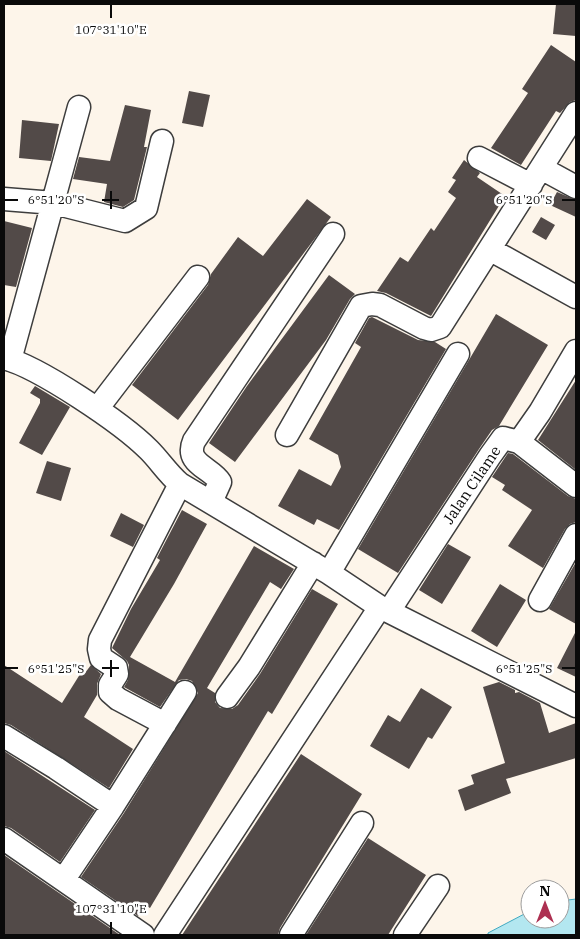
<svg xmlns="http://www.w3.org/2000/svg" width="580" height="939" font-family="'IBM Plex Serif',serif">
<rect width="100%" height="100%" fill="#fdf5ea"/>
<path fill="#b3e7f0" stroke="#40a9c1" d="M576,899V935H488V933L530,911V919H560V901Z"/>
<path fill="#524a48" d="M556,4L576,5V36L553,34Z
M551,45L576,62V100L570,102L560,113L556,111L521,165L491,148L528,93L522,89Z
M189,91L210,95L203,127L182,123Z
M125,105L151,110L144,147H147L134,200L123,207L104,202L107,184L73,179L79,157L110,161Z
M22,120L59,124L51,161L19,158Z
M464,160L480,173L477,177L505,196L431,316L386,293L377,291L400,257L408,262L431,228L434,231L456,198L448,192L456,180L452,178Z
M557,192L576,200V217L550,205Z
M307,199L331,217L178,420L132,385L208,285L211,274L238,237L263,256Z
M541,217L555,225L546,240L532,232Z
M4,221L32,228L16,287L4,285Z
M329,275L355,294L350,299L326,340L235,462L209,443L247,386Z
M496,314L548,345L499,426L492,430L479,449L398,573L358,549Z
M372,317L418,340L435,342L446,349L339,530L317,519L314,525L278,506L299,469L331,486L341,467L338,455L309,439L361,347L355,343L369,318Z
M576,380V470L538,440Z
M35,386L70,407L42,455L19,443L40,403V399L30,393Z
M508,453L513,454L568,496L576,499V522L570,524L565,529L543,568L508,546L532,510L502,490L505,485L492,477Z
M47,461L71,468L61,501L36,493Z
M182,510L207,524L174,584L130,657L175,682L254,546L294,569L281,589L270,582L207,688L215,693V702L220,708L232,709L238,705L260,674L312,589L338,604L272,714L268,711L150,908L145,905L138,916L81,877L124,813L198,693L192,681L186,679L179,680L160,707L124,687L128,680L129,665L127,661L112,648L131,609L160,560L157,558Z
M121,513L144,525L133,547L110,536Z
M448,544L471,557L442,604L419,590Z
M576,562V624L549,609Z
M500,584L526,600L497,647L471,631Z
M576,631V677L557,668Z
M4,665L62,703L82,671L85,673L91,665L101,674L97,684V695L84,717L133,749L109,788L11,725L4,723Z
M499,682L515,690V693L519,692L540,703L549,733L576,723V758L506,779L511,793L465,811L458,790L474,784L471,775L505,763L483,687Z
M421,688L452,707L432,739L428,737L409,769L370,746L388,715L400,722Z
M4,751L95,810L60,862L11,828L4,826Z
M301,754L362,794L280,928L278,935H182Z
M368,838L426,875L388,935H306Z
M4,855L120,935H4Z"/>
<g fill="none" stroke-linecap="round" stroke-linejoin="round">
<defs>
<path id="minor" d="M479,158L531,185
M541,168L576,187
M4,199L54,203L125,221L146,208L162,141
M491,250L576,297
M4,358C39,367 122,423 149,450C160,461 168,474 180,484L329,573L380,607L576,706
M10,360L79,107
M97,409L198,277
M287,435L361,306L372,304L380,305L424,328L431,330L440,327L576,113
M519,442L576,486
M211,502L220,482C212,468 184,464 194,441L333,234
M329,573L458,354
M540,600L576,535
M389,611L490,456L503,438L519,442L540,412L576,351
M227,697L249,667L313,563
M165,724L118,699L110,692V685L117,674L116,668L101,658L99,649L100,640L180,484
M4,736L56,768L113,806
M4,839L143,935
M64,879L113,806L185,692
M165,935L380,607
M291,935L362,823
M405,935L438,886"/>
</defs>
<use href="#minor" stroke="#3d3d3d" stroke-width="25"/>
<use href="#minor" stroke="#fff" stroke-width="22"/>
</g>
<path fill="none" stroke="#0a0a0a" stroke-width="2" d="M111,5V18M111,191V209M5,200H18M102,200H119M562,200H575M111,660V677M5,668H18M102,668H119M562,668H575M111,922V934"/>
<g text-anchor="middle" stroke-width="5" stroke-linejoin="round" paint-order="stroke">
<g font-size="15" fill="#0a0a0a" stroke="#fff">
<text transform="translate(472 485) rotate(-56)" y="5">Jalan Cilame</text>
</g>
</g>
<g font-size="12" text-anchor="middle" fill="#0a0a0a" stroke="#fff" stroke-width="5" stroke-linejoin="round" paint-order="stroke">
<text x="111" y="34">107°31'10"E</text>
<text x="56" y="204">6°51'20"S</text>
<text x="524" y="204">6°51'20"S</text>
<text x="56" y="673">6°51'25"S</text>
<text x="524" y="673">6°51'25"S</text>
<text x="111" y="913">107°31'10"E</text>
</g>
<rect width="580" height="939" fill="none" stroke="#0a0a0a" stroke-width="10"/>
<g transform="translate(545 904)"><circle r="24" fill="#ffffff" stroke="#9d9d9d"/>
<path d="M0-4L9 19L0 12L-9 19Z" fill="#ad3051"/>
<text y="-8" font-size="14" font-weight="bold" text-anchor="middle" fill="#0a0a0a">N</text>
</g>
</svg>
